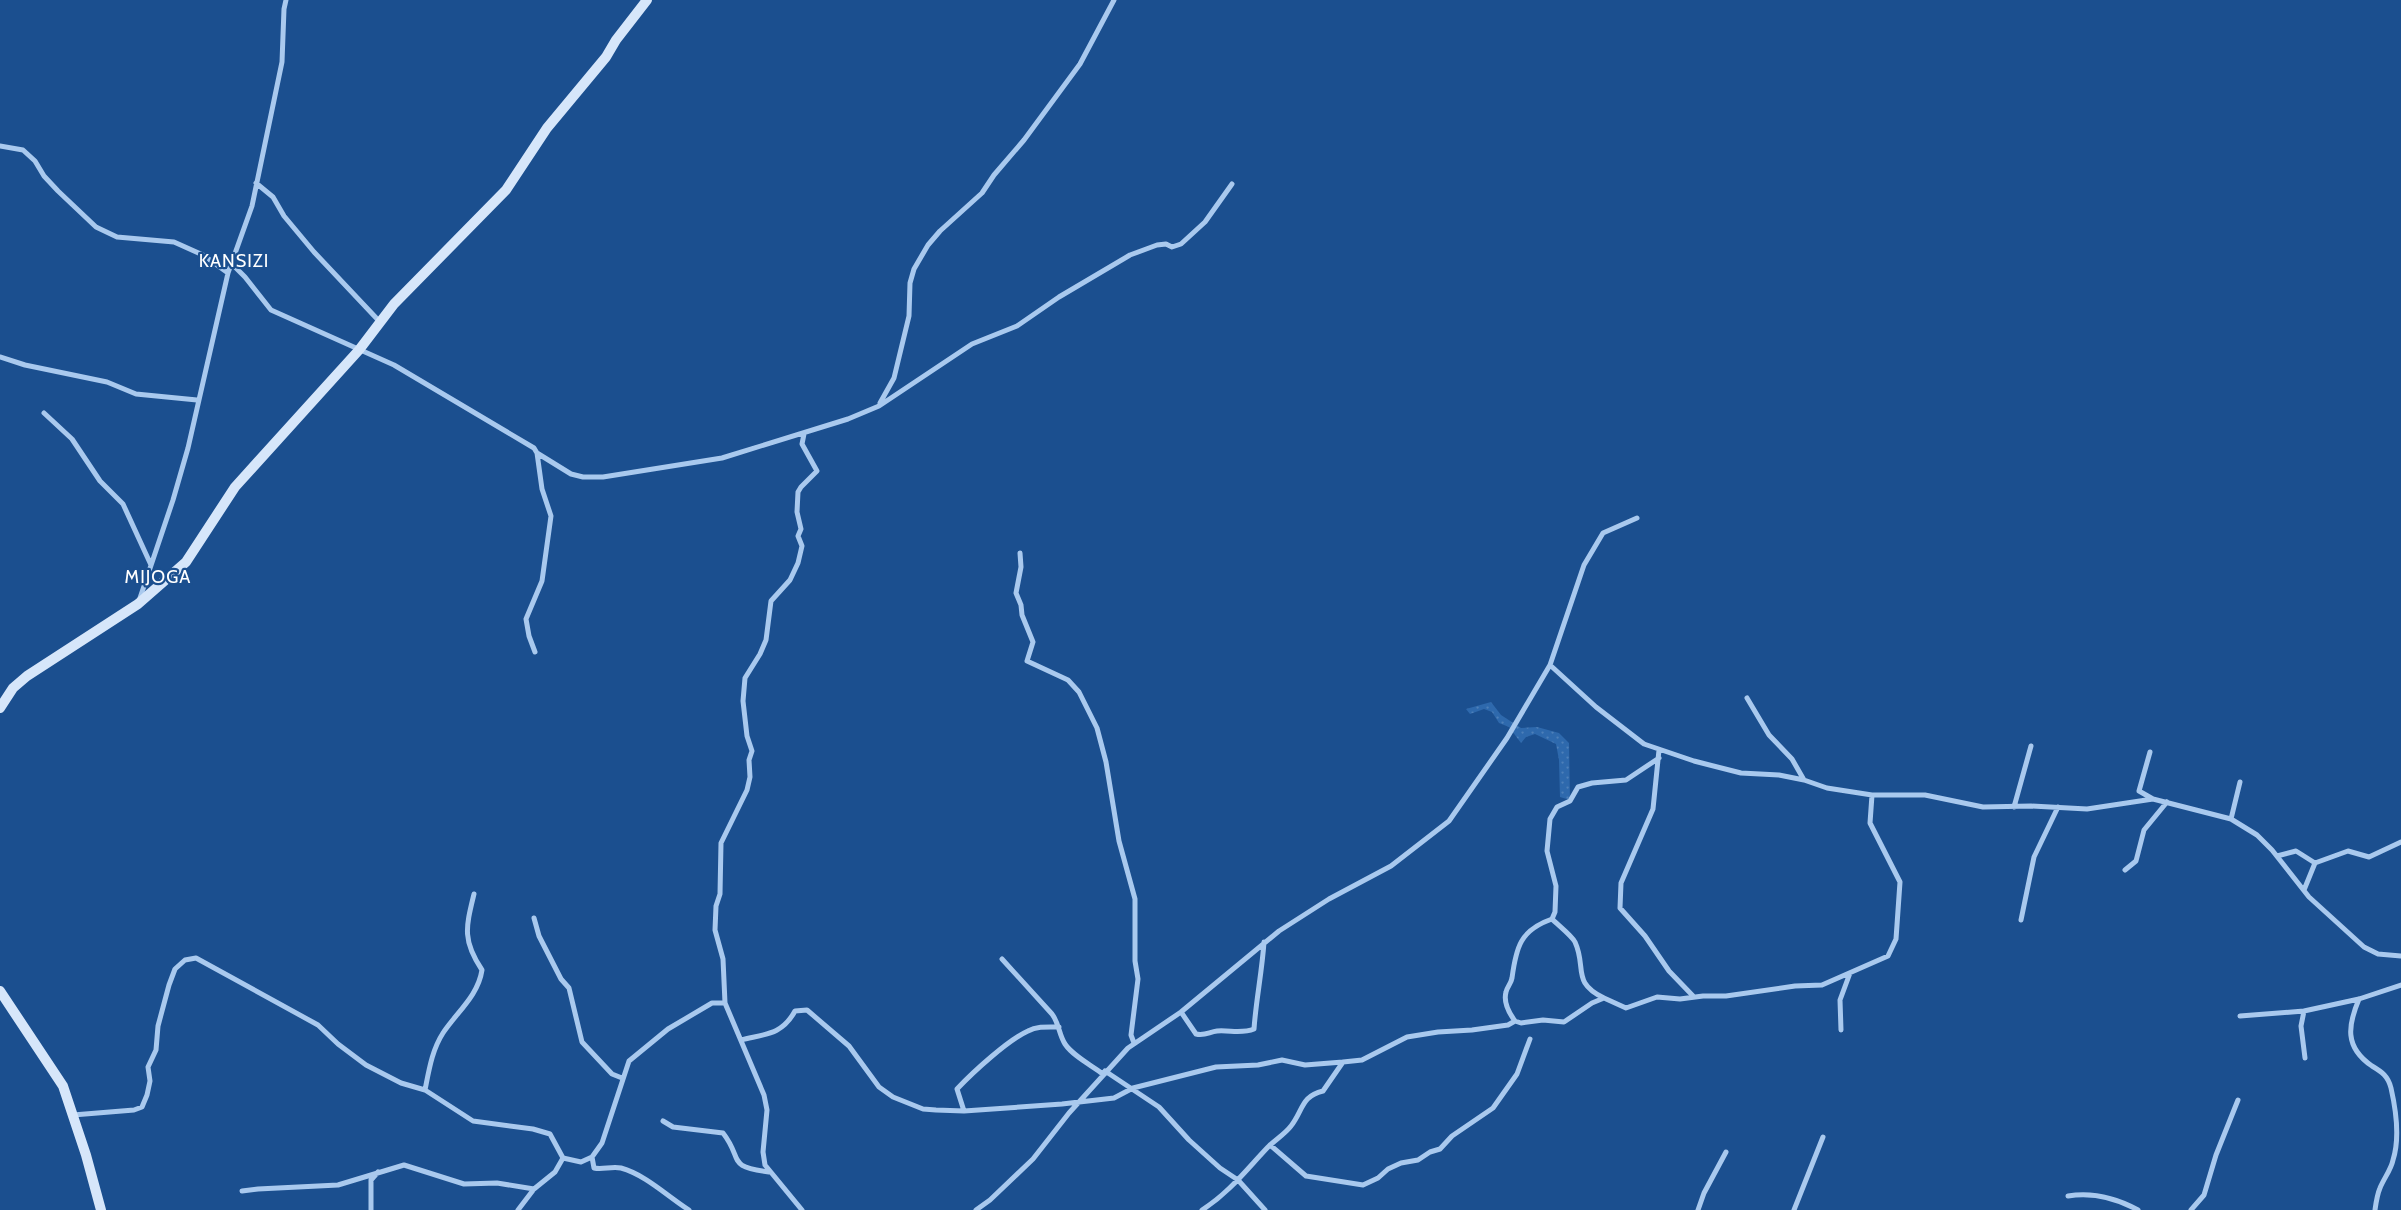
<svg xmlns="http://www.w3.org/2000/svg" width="2401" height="1210" font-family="Cabin,sans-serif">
<defs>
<pattern id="park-dots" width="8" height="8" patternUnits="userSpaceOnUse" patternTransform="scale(1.25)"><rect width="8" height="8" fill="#2e69ad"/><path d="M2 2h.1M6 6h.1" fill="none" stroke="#4d80b9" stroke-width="1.8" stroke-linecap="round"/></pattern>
</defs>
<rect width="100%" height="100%" fill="#1b4f8f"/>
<path fill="url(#park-dots)" d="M1491,702L1501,715L1521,728L1537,727L1559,733L1569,743L1570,800L1560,797L1559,760L1556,744L1535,734L1526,737L1521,743L1509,727L1499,723L1492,712L1484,709L1470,714L1466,709Z"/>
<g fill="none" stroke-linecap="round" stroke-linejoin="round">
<path stroke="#a9c9ee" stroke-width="5" d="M0,146L23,150L35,161L44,176L58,191L96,227L117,237L174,242L203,255L228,273
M256,183L273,197L284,216L314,252L380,322
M231,263L245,277L271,310L394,365L534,448L537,453L571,474L583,477H603L722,458L848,419L879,406L972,344L1017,326L1059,297L1130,255L1157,245L1166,244L1172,247L1181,244L1205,222L1232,184
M0,357L25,365L107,382L136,394L197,400
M880,403L894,378L909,316L910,283L914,269L928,245L940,231L982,193L994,175L1024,140L1080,64L1114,0
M44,413L72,439L100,481L123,504L151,565
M1020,553L1021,567L1016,593L1021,605L1022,615L1033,642L1027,661L1068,680L1079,692L1097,728L1106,762L1119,841L1135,899V961L1138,979L1131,1035L1134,1043
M139,601L173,500L188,448L228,273L252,206L282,62L284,9L286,0
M535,652L529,636L526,619L542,581L551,516L542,489L537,453
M1550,665L1584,565L1603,533L1637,518
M1747,698L1769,735L1792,759L1804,780
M1659,750L1653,809L1621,883L1620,908L1645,936L1669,971L1694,997
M2150,752L2139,791L2153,799
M2014,807L2031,746
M2231,819L2240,782
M2277,856L2296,851L2315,863
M2125,870L2136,861L2144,830L2167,802
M2304,890L2315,863L2348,851L2369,857L2401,842
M534,918L539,936L561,979L569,988L582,1042L612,1074L622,1078
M1552,919C1558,925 1572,936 1575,942C1587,968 1571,982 1604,998
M2021,920L2034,857L2058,807
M1002,959L1052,1014C1059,1023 1059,1035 1065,1044C1073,1056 1091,1065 1103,1074
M2359,999C2348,1025 2344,1047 2372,1066C2382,1072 2388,1076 2391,1088C2396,1110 2400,1138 2393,1160C2391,1170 2384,1178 2380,1188C2377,1195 2376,1203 2375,1210
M1181,1012L1196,1034C1205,1036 1209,1032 1217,1031C1230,1030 1242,1034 1254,1029C1256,1000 1262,972 1264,942
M2240,1016L2304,1011
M1515,1021C1509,1013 1503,1003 1506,992C1507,987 1511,984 1512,978C1516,948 1520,930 1552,919L1555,912L1556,886L1547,851L1550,819L1557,807L1570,801L1578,787L1592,783L1626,780L1659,758
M1841,1030L1840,1000L1850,973
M741,1040C765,1034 782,1035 795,1011L807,1010L849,1046L879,1087L893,1097L923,1109L936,1110L964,1111L1062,1104L1114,1098L1133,1088L1216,1067L1258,1065L1282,1060L1305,1065L1343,1062
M2305,1058L2301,1026L2304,1011L2359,999L2401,985
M1105,1071L1159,1107L1189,1140L1220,1168L1238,1180L1265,1210
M425,1090C429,1070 432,1050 443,1033C457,1012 478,996 482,970C462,940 466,927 474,894
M964,1111L957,1089C973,1072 1008,1040 1028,1031C1037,1026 1048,1027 1059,1027
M73,1115L134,1110L142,1107L147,1095L150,1081L148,1067L156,1050L158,1026L169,985L175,969L185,960L196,958L318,1025L338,1044L366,1065L401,1083L425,1090L473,1121L533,1129L550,1134L563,1158L555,1172L534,1189L518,1210
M663,1121L673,1127L723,1133C744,1160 725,1166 769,1172
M1270,1145L1306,1176L1363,1185L1378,1178L1388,1169L1401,1163L1418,1160L1430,1152L1440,1149L1452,1136L1493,1108L1517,1074L1530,1039
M592,1157L594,1168C603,1170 611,1166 621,1168C646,1175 667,1196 689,1210
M563,1158L581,1162L592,1157L602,1143L629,1061L668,1029L712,1003H725
M242,1191L258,1189L338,1185L404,1165L464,1184L497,1183L534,1189
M2068,1196C2093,1192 2116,1198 2138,1210
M371,1210V1180L378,1172
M802,1210L765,1165L763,1152L767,1110L764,1095L725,1003L723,959L715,930L716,906L720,894L721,843L747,790L750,777L749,760L752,751L747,736L743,701L745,678L760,654L766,640L771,601L790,580L798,563L802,546L798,536L801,529L797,512L798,492L801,487L817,471L802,444L804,434
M976,1210L990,1200L1033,1159L1069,1113L1128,1048L1181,1012L1279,931L1329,899L1391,866L1449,821L1507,738L1550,665L1596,707L1644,744L1694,761L1741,773L1779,775L1804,780L1827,788L1872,795H1925L1983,807L2031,806L2087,809L2153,799L2231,819L2257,835L2272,850L2309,897L2364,947L2378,954L2401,956
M1202,1210C1229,1193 1247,1169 1268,1147C1275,1140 1285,1134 1291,1126C1303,1111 1301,1096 1323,1091L1343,1062L1362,1060L1407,1037L1438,1032L1472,1030L1508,1025L1515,1021L1521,1023L1543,1020L1564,1022L1592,1003L1604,998L1626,1008L1657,997L1680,999L1703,996H1726L1795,986L1822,985L1888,956L1896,939L1900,882L1870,823L1872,795
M1698,1210L1704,1193L1726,1152
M1794,1210L1823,1137
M2191,1210L2204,1195L2216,1155L2238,1100"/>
<path stroke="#d6e6fa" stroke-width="10" d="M0,708L13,688L27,676L138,604L186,562L235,487L359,350L394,304L506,190L547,128L606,57L616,40L647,0
M0,991L63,1086L86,1155L101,1210"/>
</g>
<g text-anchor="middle" stroke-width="4.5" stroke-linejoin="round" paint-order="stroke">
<g font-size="18" letter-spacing="1" fill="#fff" stroke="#1b4f8f">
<text x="234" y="267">KANSIZI</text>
<text x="158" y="583">MIJOGA</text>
</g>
</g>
</svg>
